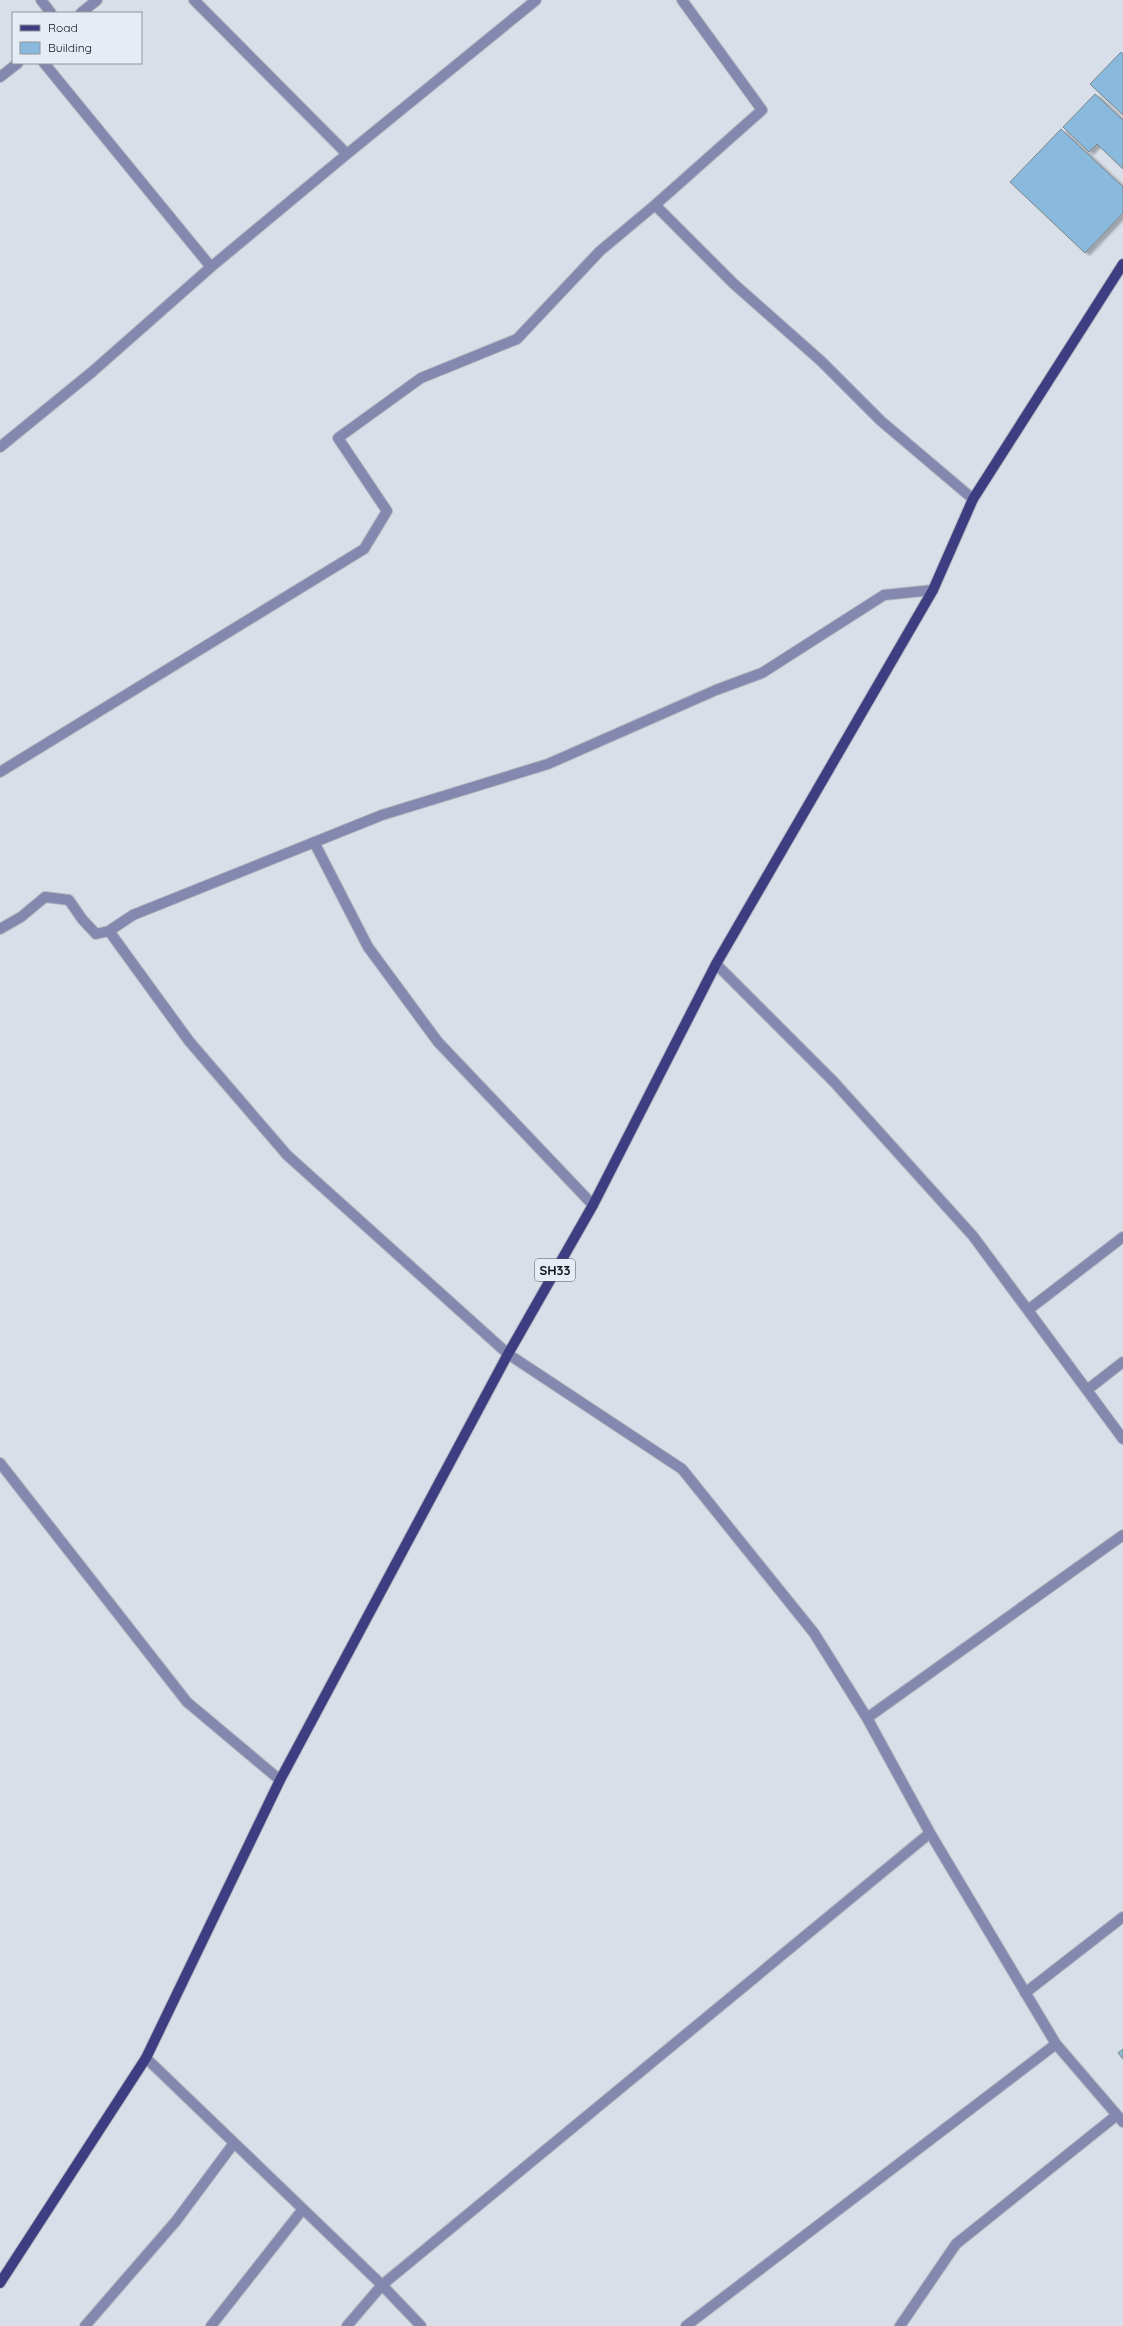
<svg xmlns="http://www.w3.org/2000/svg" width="1123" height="2326" font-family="Quicksand,sans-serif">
<defs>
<filter id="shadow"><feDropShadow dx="4.5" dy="2.5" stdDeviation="1" flood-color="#0004"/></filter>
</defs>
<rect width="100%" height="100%" fill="#d9dfe8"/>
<path fill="#89badd" stroke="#7d868c" filter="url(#shadow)" d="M1121,52L1123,54V115L1090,84Z
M1095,94L1123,120V169L1097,144L1089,152L1063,127Z
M1061,129L1123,187V213L1085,253L1010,182Z
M1123,2049V2059L1118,2053Z"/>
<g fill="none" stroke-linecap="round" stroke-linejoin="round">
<defs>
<path id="minor" d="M41,0L51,13
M194,0L347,154
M682,0L762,110L655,205L734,284L821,361L881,421L973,499
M81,13L97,0
M44,63L211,267
M0,77L18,63
M0,447L92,372L211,267L347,154L536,0
M0,772L364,549L387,511L338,438L421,378L517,339L600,251L655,205
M314,842L368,947L438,1042L593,1205
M0,929L21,917L45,897L69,900L82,919L96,934L109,931L133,915L382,815L548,764L716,690L762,673L884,595L933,590
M109,931L189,1041L287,1155L508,1354L682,1469L814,1633L867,1718L930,1833L1056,2044L1123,2122
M716,964L834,1082L973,1236L1123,1439
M1028,1310L1123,1237
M1087,1390L1123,1362
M0,1463L187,1702L280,1780
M867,1718L1123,1535
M1025,1993L1123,1917
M146,2058L382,2285L421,2326
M85,2326L176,2221L234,2143
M211,2326L303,2209
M347,2326L382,2285L930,1833
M686,2326L1056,2044
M900,2326L956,2244L1117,2115"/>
<path id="major" d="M0,2283L146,2058L280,1780L508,1354L593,1205L716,964L933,590L973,499L1123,264"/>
</defs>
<use href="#minor" stroke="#b5bac2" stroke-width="12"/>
<use href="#major" stroke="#b5bac2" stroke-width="12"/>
<use href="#minor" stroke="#8487ae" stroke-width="10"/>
<use href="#major" stroke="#3e3d81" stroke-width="10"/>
</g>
<g text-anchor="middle" stroke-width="3" stroke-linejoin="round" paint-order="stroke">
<rect fill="#e6ecf6" stroke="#515459" stroke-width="1" x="535" y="1259" width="40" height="22" rx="3"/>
<g font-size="13" font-weight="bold" fill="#111316">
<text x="555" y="1275">SH33</text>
</g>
</g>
<rect x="12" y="12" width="130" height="52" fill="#e6ecf6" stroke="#91959c"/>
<rect x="20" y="25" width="20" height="6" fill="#3e3d81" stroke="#91959c"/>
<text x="48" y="32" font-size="12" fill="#111316">Road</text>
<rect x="20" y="42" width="20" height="12" fill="#89badd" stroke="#91959c"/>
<text x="48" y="52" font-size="12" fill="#111316">Building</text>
</svg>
